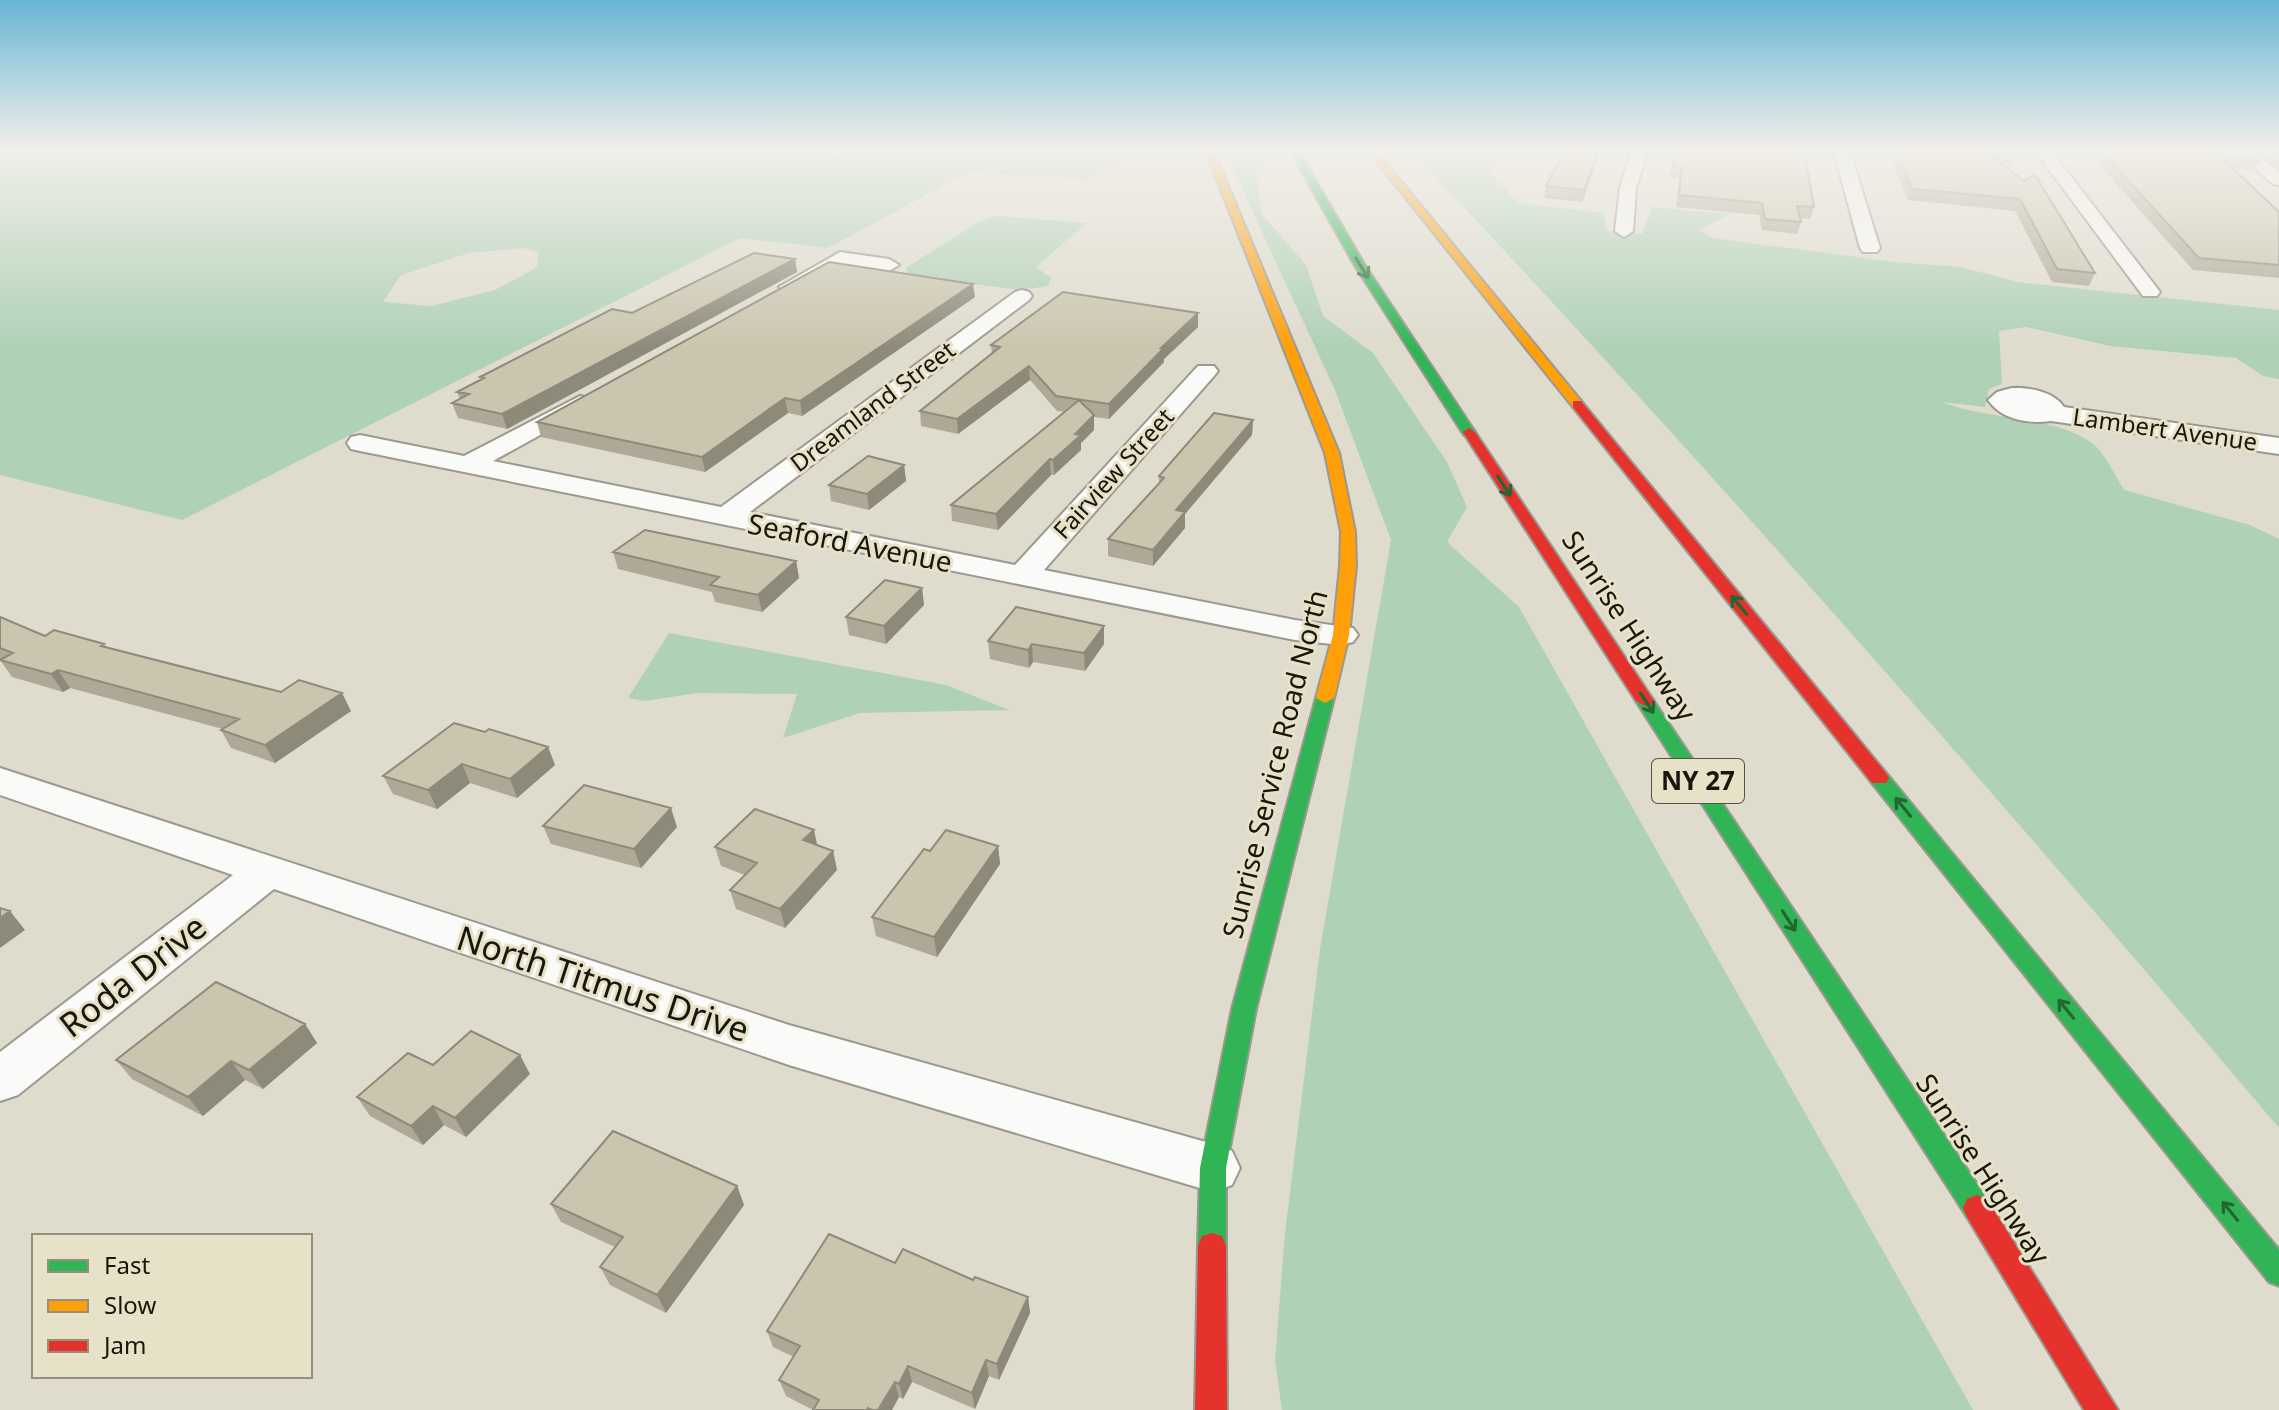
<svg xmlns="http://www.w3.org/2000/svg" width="2279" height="1410" font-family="'Noto Sans',sans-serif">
<rect width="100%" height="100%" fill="#dfdcce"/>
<path fill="#afd1b6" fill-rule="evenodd" d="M0,152H817L849,156L857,152H1188L1192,160H1124L1087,179L968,172L828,248L740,238L182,520L0,475ZM523,248L538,252V267L495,290L432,306L383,302L401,275L469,253Z
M1225,152H1256L1264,160L1256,171L1261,213L1306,265L1323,316L1373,353L1447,462L1467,507L1447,542L1519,607L1973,1410H1282L1275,1360L1285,1233L1320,949L1391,540L1335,390Z
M1412,152H1506L1489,172L1518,203L1603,213L1607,231L1642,234L1652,207L1730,214L1699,230L1713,238L1894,262L1961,267L2018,282L2279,310V379L2263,376L2236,358L2110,346L2026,327L1999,331L2002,384L1989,389L1985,407L1942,402C1986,420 2057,416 2092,443C2106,454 2115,476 2124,490L2250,525L2279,539V1128C1998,796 1711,469 1412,152Z
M997,216L1087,223L1036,267L1051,278L1048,286L1020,290L909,275L906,268L978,222Z
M669,633L946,685L1009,710L860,713L783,738L797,694L697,693L645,701L628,698Z"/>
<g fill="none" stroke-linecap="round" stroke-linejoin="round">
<defs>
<path id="street" d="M826,152H842L833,158Z
M1631,152H1647L1636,188L1633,231L1624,237L1615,231L1620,188Z
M1834,152H1850L1880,248L1877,252H1863L1860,248Z
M2036,152H2052L2157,288L2160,292L2157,296H2143Z
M2236,152H2254L2279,172V185L2273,184Z
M840,252L889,259L899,265L889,271L843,264L796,291L789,293L779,287Z
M1022,290L1029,292L1032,296L1029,300L750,512L1015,565L1198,366H1214L1218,371L1214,376L1044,570L1295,620L1353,628L1358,635L1353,642L1341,645L1295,640L360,451L351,449L347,443L351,437L360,435L464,456L580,396L589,398L592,403L589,408L493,461L721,507L1015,292Z
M2012,388C2029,387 2054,392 2064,407L2279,438V454L2051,421C2028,424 2002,420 1988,400L1997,392Z
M0,768L789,1025L1213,1144L1232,1151L1240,1168L1232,1185L1213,1192L789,1065L274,889L18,1095L0,1101V1052L233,875L0,795Z"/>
<path id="fast" d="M1291,152H1299L1364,264L1475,432L1474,435H1464L1354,264Z
M1325,693L1334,698L1256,1009L1226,1168V1246L1222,1256L1212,1259L1202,1256L1198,1246L1200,1168L1232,1009L1316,698Z
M1645,696L1651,697L1987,1199L1991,1208L1987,1217L1977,1221L1967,1217L1636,701Z
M1879,772L1886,773L2279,1250V1286L2269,1282L1872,783L1869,778L1872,773Z"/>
<path id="slow" d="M1206,152H1214L1339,453L1355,532L1356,566L1349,635L1334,698L1325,703L1316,698L1333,635L1340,566L1341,532L1325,453Z
M1369,152H1377L1581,401V407H1573Z"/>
<path id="jam" d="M1573,401H1581L1886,773L1889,778L1886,783H1872L1573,407Z
M1469,428L1475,432L1654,701L1651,705L1645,706L1636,701L1463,432Z
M1977,1195L1987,1199L2118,1410H2084L1967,1217L1963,1208L1967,1199Z
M1212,1233L1222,1236L1226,1246L1227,1410H1195L1198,1246L1202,1236Z"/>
</defs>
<use href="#street" stroke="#9b998f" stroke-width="4"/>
<use href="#fast" stroke="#9b998f" stroke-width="4"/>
<use href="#slow" stroke="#9b998f" stroke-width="4"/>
<use href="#jam" stroke="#9b998f" stroke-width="4"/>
<use href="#street" fill="#fafaf8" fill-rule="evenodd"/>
<use href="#fast" fill="#30b455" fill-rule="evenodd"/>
<use href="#slow" fill="#ff9f0a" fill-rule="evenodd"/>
<use href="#jam" fill="#e5322d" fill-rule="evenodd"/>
</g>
<path fill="#aea996" d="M1560,152H1600L1582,202L1544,198L1546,186L1562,158L1559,157Z
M1676,152L1814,207L1810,219L1800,218L1801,222L1797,234L1762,230L1759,215L1676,207L1679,178L1669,177Z
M1890,152H2016L2012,164L2000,163L2095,273L2089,286L2052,282L2015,211L1908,200L1899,176H1896L1895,165Z
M2088,152H2249L2258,161L2253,171L2234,169L2279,212V278L2193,270Z
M2258,152H2279V171Z
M795,259L797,272L507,429L458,418L452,403L460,399L457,392L481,379L480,377L632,313Z
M975,297L802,416L788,413L705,472L541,437L537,422Z
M1198,327L1164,359V362L1109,419L1094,417V430L1081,443V450L1054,475H1051L998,530L952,521L951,505L1065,412L1057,411L1030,380L958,434L921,426L920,411L992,353L991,345Z
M1253,420L1252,435L1185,514V528L1153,566L1108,556V539L1159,483V476Z
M904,465L906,481L869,510L831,501L829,485Z
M613,552L796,561L799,578L762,612L715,602L712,592L618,569Z
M922,588L924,605L886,644L849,635L846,617Z
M0,617L45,636L104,644L107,647L351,711L275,763L231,748L221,730L223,729L70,688L63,692L12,677L0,660Z
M988,641L1104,644L1085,671L1033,662L1029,668L990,659Z
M485,732L548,747L555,765L517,798L470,783L437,809L393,794L383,776Z
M543,826L677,827L641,868L551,844Z
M814,830L817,846L833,851L837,870L785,928L736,909L730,890L745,875L721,866L715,847Z
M998,846L1000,864L937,957L876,936L872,917L930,851Z
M305,1024L317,1043L263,1089L245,1080L203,1116L132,1079L116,1060Z
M433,1065L530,1074L466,1137L444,1125L423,1145L370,1116L357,1097Z
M737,1186L744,1205L666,1313L610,1285L600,1267L615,1247L561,1222L551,1204Z
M895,1263L973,1280L1028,1297L1030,1313L999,1380L989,1376L975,1409L912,1382L903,1399L899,1397L892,1410H813L786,1396L779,1380L794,1357L773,1347L767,1331Z"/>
<path fill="#8d8a7a" d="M1598,152H1600L1582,202L1584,190Z
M795,259L797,272L507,429L502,414Z
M973,284L975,297L802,416L800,401Z
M1198,313V327L1164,359V362L1109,419V404L1161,348Z
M1029,366L1030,380L958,434L957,419Z
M785,398L788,413L705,472L702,457Z
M1094,415V430L1081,443V450L1054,475L1053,460L1075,434Z
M1253,420L1252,435L1185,514V528L1153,566V550L1176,510Z
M1050,459L1051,475L998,530L996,514Z
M904,465L906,481L869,510L867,494Z
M796,561L799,578L762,612L758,595Z
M922,588L924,605L886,644L884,626Z
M1104,626V644L1085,671L1084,653Z
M1032,644L1033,662L1029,668L1028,650Z
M58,670L70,688L63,692L51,674Z
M342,693L351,711L275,763L265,745Z
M548,747L555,765L517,798L510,779Z
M462,764L470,783L437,809L428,790Z
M671,808L677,827L641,868L634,849Z
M814,830L818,849L803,840Z
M998,846L1000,864L937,957L934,937Z
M833,851L837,870L785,928L780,909Z
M10,911L25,930L0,948V918Z
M305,1024L317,1043L263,1089L249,1070Z
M520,1055L530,1074L466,1137L455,1118Z
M231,1061L245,1080L203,1116L188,1097Z
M433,1106L444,1125L423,1145L411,1126Z
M737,1186L744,1205L666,1313L657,1295Z
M1028,1297L1030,1313L999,1380L997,1364Z
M986,1360L989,1376L975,1409L972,1393Z
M908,1366L912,1382L903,1399L899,1384Z
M895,1382L899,1397L892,1410H878Z"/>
<path fill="#cac5ae" stroke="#8d8a7a" stroke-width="2" d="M1564,152H1598L1584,190L1546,186Z
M1676,152H1804L1814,207L1797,206L1801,222L1765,219L1762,203L1679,195L1682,167L1672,166Z
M1898,152H1987L2024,181L2035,175L2095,273L2057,269L2020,199L1912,189L1903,165H1900Z
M2102,152H2249L2258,161L2222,158L2279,212V265L2199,258Z
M754,253L795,259L502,414L452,403L469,394L457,392L484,378L480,377L612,309L632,313Z
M829,262L973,284L800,401L785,398L702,457L537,422Z
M1063,292L1198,313L1161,348H1164L1109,404L1056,396L1029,366L957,419L920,411L1000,347L991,345Z
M1079,400L1094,415L1075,434L1081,435L1053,460L1050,459L996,514L951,505Z
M1214,413L1253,420L1176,510L1185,512L1153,550L1108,539L1164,478L1159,476Z
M868,456L904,465L867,494L829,485Z
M645,530L796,561L758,595L710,585L719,577L613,552Z
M885,580L922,588L884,626L846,617Z
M1016,607L1104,626L1084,653L1032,644L1028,650L988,641Z
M0,617L45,636L54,630L104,644L101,646L281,692L299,680L342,693L265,745L221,730L239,719L58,670L51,674L0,660L13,653L0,648Z
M454,723L485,732L489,729L548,747L510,779L462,764L428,790L383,776Z
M584,785L671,808L634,849L543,826Z
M755,809L814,830L803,840L833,851L780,909L730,890L757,863L715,847Z
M946,830L998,846L934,937L872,917L924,849L930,851Z
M0,908L10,911L0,918Z
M216,982L305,1024L249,1070L231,1061L188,1097L116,1060Z
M471,1031L520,1055L455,1118L433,1106L411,1126L357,1097L408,1053L433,1065Z
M613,1131L737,1186L657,1295L600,1267L623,1237L551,1204Z
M829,1234L895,1263L903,1249L973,1280L975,1277L1028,1297L997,1364L986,1360L972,1393L908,1366L899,1384L895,1382L878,1410H872L868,1408L867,1410H813L819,1400L779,1380L800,1346L767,1331Z"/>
<defs><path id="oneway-shaft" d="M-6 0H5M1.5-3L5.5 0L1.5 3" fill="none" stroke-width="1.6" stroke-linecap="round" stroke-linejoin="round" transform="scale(2)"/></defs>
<g stroke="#246531">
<use href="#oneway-shaft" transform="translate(1362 268) rotate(58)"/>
<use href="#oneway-shaft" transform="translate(1504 486) rotate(57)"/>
<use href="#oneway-shaft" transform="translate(1739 605) rotate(-129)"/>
<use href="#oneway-shaft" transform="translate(1647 703) rotate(57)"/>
<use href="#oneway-shaft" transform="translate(1903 807) rotate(-129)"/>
<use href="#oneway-shaft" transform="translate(1789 921) rotate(57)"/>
<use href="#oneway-shaft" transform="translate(2066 1009) rotate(-129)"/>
<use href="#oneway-shaft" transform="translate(2230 1211) rotate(-129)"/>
</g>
<linearGradient id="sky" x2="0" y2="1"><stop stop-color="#69b6d5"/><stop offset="0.43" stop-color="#f1efe9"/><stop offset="1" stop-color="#f1efe9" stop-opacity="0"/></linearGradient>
<rect width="2279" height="350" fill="url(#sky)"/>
<g text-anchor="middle" stroke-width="6" stroke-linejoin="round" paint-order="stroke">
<g font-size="24" fill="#18160d" stroke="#e6e1c7">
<text transform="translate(873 407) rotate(-37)" y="8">Dreamland Street</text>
<text transform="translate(2165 430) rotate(8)" y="8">Lambert Avenue</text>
<text transform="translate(1114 474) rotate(-48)" y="8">Fairview Street</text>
</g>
<rect fill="#e6e1c7" stroke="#565345" stroke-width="2" x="1652" y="759" width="92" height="44" rx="6"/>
<g font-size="26" font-weight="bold" fill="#18160d">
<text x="1698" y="790">NY 27</text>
</g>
<g font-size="28" fill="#18160d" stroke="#e6e1c7">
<text transform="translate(850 543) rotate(11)" y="10">Seaford Avenue</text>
<text transform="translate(1629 626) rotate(57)" y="10">Sunrise Highway</text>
<text transform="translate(1275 764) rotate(-76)" y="10">Sunrise Service Road North</text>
<text transform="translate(1983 1169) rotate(57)" y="10">Sunrise Highway</text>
</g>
<g font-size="34" fill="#18160d" stroke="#e6e1c7">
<text transform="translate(133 976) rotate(-38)" y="12">Roda Drive</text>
<text transform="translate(603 984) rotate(18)" y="12">North Titmus Drive</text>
</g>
</g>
<rect x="32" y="1234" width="280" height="144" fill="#e6e1c7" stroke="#94907d" stroke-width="2"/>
<rect x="48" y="1260" width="40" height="12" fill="#30b455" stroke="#94907d" stroke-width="2"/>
<text x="104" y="1274" font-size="24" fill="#18160d">Fast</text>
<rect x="48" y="1300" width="40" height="12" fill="#ff9f0a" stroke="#94907d" stroke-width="2"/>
<text x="104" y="1314" font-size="24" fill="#18160d">Slow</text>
<rect x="48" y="1340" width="40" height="12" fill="#e5322d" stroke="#94907d" stroke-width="2"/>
<text x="104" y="1354" font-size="24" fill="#18160d">Jam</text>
</svg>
